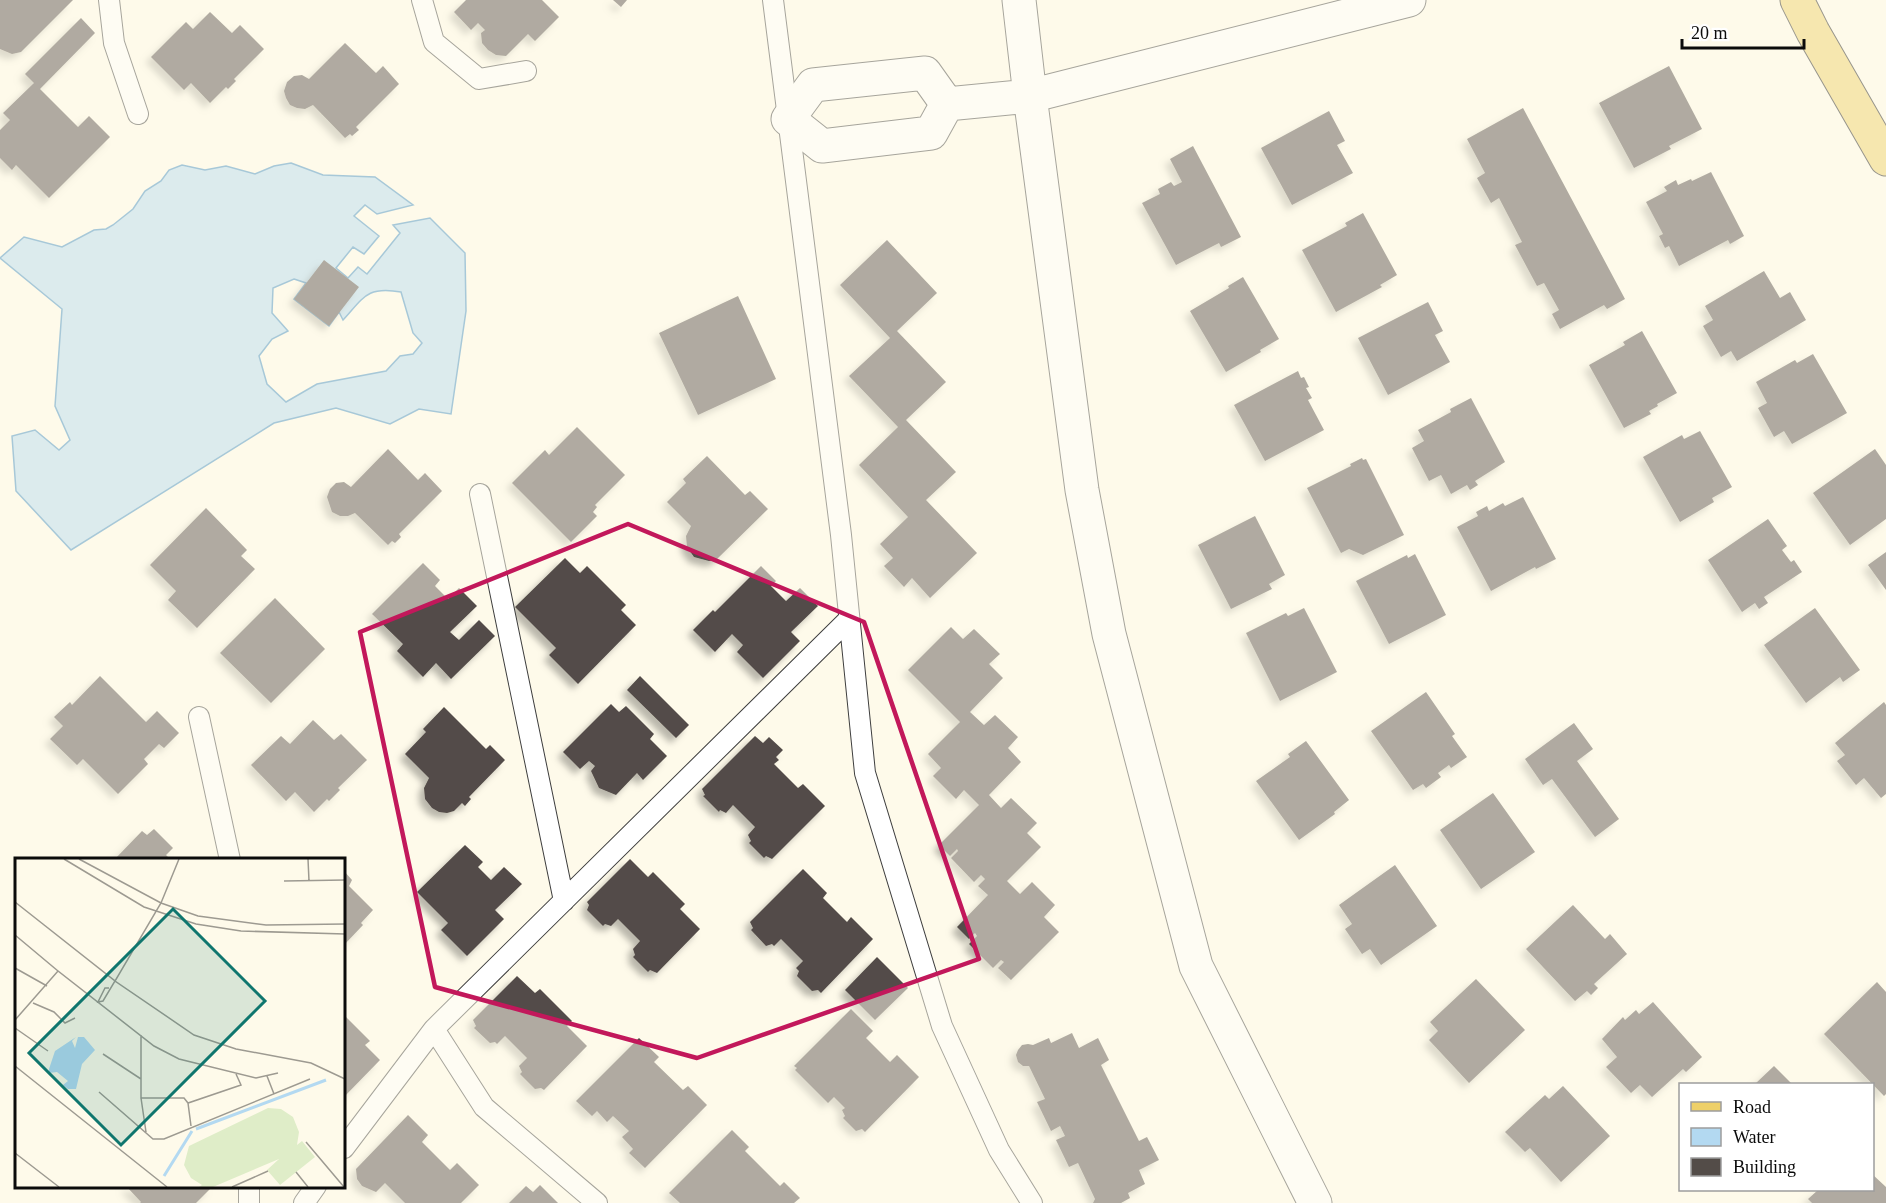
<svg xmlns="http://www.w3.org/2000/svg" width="1886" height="1203" font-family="'Times New Roman',serif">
<defs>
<filter id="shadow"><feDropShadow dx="-5.5" dy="5.5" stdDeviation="3" flood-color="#0004"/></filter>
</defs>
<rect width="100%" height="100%" fill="#fefaea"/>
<path fill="#b3d9f1" stroke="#3f8cc3" stroke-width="1.5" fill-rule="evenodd" d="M291,163L323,175L375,177L413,205L377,214L365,205L354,216L379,236L364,254L353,247L336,268L348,278L358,267L367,274L400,233L393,225L430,218L465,253L466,311L451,414L419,409L390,424L336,408L274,423L71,550L16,491L12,436L35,430L59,450L70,440L55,406L62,309L0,258L24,237L62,247L94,230L106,229L113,225L133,209L145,191L161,181L169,170L182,165L205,170L226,166L255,174L274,166ZM294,279L306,283L294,299L329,326L339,312L343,320C364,297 367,286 401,292L413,333L422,343L413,354L400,356L386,371L317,384L286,402L267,384L259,356L272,339L288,331L272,313L273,288Z"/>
<path fill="#534c48" filter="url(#shadow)" d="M0,0H73L21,52L12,54L0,49Z
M466,0H542L559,17L535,41L528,34L506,56L496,55L488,50L482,43L481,33L485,30L478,23L471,30L454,12Z
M613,0H627L621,7Z
M210,12L232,33L240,25L264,49L234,79L236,81L228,89L226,87L210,103L191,83L184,90L151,57L186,22L193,29Z
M81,18L95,33L40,89L78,127L89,116L110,137L49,198L16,165L12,170L0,158V130L10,120L3,113L34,83L25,74Z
M345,43L376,73L383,66L399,84L356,127L359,130L352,136L350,134L345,138L313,105L305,109L297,108L290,105L286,98L284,91L287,82L294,76L302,75L309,79Z
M1669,66L1702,129L1669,146L1671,149L1634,168L1599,103Z
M1523,108L1625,299L1607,309L1604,305L1560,329L1552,314L1559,310L1544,283L1537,286L1515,245L1522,242L1499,198L1491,203L1477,178L1485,173L1467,139Z
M1329,111L1345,141L1337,145L1353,173L1292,205L1261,148Z
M1193,146L1241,237L1221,247L1219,243L1176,265L1142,203L1160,194L1158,189L1171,182L1174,186L1182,182L1170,159Z
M1711,172L1744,236L1730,244L1728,240L1679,266L1669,246L1665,248L1659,236L1663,234L1646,202L1667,191L1664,187L1676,180L1678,185L1691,179L1692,181Z
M1363,213L1397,275L1380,285L1382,287L1336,312L1302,250L1347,226L1345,223Z
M887,240L937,293L897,331L946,382L906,420L956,472L926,500L977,553L930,598L912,578L904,587L884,566L893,558L880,544L908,517L859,465L898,427L849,376L890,338L840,285Z
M324,260L359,287L329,326L294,299Z
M1764,271L1780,298L1790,292L1806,320L1737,361L1731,351L1721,357L1703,326L1713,320L1705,306Z
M1243,277L1279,339L1260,350L1261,352L1226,372L1190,311L1229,288L1228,286Z
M738,296L776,379L698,415L659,333Z
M1428,302L1443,331L1435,335L1450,362L1388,395L1358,338Z
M1642,331L1677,393L1657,404L1658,406L1649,411L1651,414L1624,428L1589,365L1625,345L1623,342Z
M1813,354L1847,413L1792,444L1784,431L1774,437L1758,408L1767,403L1756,382L1795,360L1797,363Z
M1298,371L1301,378L1304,377L1309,387L1306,388L1312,398L1308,400L1324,430L1265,461L1234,405Z
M1471,398L1505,462L1475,481L1478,485L1470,490L1467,485L1451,494L1441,475L1429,481L1412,448L1424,441L1418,430L1451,412L1450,409Z
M577,427L625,475L595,505L597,507L593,512L597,516L571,542L512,483L545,450L549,455Z
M1700,431L1732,487L1712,498L1714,502L1680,522L1643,457L1682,435L1684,439Z
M388,449L418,480L425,473L442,491L399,534L401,537L395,543L392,541L388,545L355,513L348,516H340L332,512L327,497L330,489L336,483L344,482L351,487Z
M1875,449L1886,465V519L1850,545L1813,493Z
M707,456L745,495L750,491L768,509L716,560L709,561L694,557L687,547L686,536L691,526L667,502L686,483L683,479Z
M1362,458L1363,460L1366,459L1404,535L1363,555L1349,549L1341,553L1307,488L1351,466L1350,464Z
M1523,497L1556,559L1536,569L1535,567L1491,591L1457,527L1478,516L1476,512L1487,506L1489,511L1503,503L1505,506Z
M206,508L247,550L241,556L255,569L197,628L168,600L176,591L150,565Z
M1255,516L1285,575L1269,584L1272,589L1231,609L1198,545Z
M1768,519L1787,546L1782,550L1791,562L1794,560L1802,572L1764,597L1768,603L1759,609L1755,603L1742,612L1708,560Z
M1886,552V590L1868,565Z
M1415,554L1446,615L1389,644L1356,581L1407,555L1408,558Z
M565,558L580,573L587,566L626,605L621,610L636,625L578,684L549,655L556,648L515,607Z
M423,563L440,580L435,586L448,599L459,588L477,606L450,632L459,640L479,620L495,636L451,679L436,663L423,677L397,651L403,644L372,614Z
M761,566L776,581L771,586L786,601L800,588L818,606L791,632L800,641L763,678L737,652L743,645L732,634L715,652L693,630L713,610L715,612Z
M275,598L325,649L271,703L220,653Z
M1304,608L1337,672L1280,701L1246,633L1286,613L1288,616Z
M1815,608L1860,670L1843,682L1840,677L1806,703L1764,645Z
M951,627L963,639L974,629L1000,654L989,664L1003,678L970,712L984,725L995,715L1018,737L1008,748L1021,762L989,795L1001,808L1011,798L1037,823L1027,833L1041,847L1007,881L1020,894L1032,882L1055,905L1044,917L1059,932L1011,980L998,968L1004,962L1001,960L993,968L969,944L977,936L975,933L969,939L957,927L988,895L978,886L985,879L981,875L974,882L951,858L958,851L957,849L950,856L939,845L979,805L964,790L956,799L933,776L941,768L928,754L960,722L908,670Z
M100,676L146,722L157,711L179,733L164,748L159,744L144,759L148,764L118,794L83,759L77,765L50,739L63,726L54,717L70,702L72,705Z
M640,676L689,725L676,738L627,690Z
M1426,692L1455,734L1452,736L1467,757L1451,768L1449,765L1438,773L1441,777L1426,788L1423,784L1413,790L1371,731Z
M1884,702L1886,705V794L1881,798L1864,778L1856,785L1837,761L1845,755L1835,743Z
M611,704L619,712L626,706L654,734L650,739L667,756L643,780L637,773L616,795L599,788L591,771L595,766L589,761L580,769L563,752Z
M444,707L486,749L490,745L505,760L469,797L471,799L465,806L462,803L454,811L447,813L439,812L432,808L425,799L424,788L429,778L405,754L426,732L423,729Z
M313,720L334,740L341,734L367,760L338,788L340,790L329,801L327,799L314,812L295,792L286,801L251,765L281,736L290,744Z
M1574,723L1593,749L1577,761L1619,819L1595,837L1552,779L1543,785L1525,759Z
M755,736L763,743L769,737L783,750L776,757L779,760L774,764L798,788L803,784L825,806L772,859L766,856L764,858L749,843L751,841L748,835L755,827L733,805L726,813L720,810L719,812L703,796L705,795L702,789Z
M1306,741L1349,800L1334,812L1335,814L1299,840L1256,781L1290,757L1288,754Z
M1493,793L1535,852L1481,889L1440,830Z
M154,829L173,848L166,855L171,860H114L142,831L147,835Z
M465,845L483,862L478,867L491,880L504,867L522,884L495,910L504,919L467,956L441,930L448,923L417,892Z
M630,859L648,877L653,872L685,904L680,909L700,929L657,973L650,970L648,972L633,957L635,955L633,949L640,941L618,919L611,926L605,924L603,926L587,910L589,905L587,902Z
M1395,865L1437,926L1381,965L1370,949L1362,954L1345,929L1352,924L1339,905Z
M803,869L827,893L823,898L847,922L851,917L873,939L821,993L818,990L812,991L797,976L799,971L796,968L803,961L781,939L774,946L772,944L766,946L751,930L753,928L750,922Z
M344,871L352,880L349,886L373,910L361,923L363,925L344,945Z
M1573,905L1605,939L1610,934L1627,954L1594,984L1598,988L1591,995L1587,991L1575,1001L1526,949Z
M877,957L908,988L875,1020L845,990Z
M517,976L535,993L540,989L572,1021L567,1026L587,1046L544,1090L541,1088L535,1089L520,1074L522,1072L519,1066L527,1058L505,1036L497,1044L495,1042L490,1043L474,1028L476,1026L473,1020Z
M1476,979L1525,1030L1469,1083L1429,1040L1438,1031L1430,1022Z
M1877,982L1886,992V1094L1884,1096L1824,1034Z
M1653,1002L1702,1057L1686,1072L1683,1069L1652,1097L1640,1085L1631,1093L1606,1067L1617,1057L1602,1039L1623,1017L1625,1020L1636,1010L1639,1014Z
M851,1009L873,1031L866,1038L890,1062L897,1055L919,1077L865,1132L862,1129L856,1131L843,1118L845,1116L842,1110L845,1108L834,1097L828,1103L795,1070L797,1068L794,1066Z
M344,1015L370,1041L365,1045L380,1060L344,1097Z
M1072,1033L1079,1048L1098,1038L1109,1060L1101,1065L1139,1141L1147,1137L1159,1160L1139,1170L1145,1184L1128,1193L1130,1198L1121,1203H1093L1095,1199L1078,1163L1069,1167L1056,1140L1065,1136L1060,1126L1051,1131L1037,1102L1045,1099L1029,1066H1023L1018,1062L1016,1055L1018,1050L1022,1045L1028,1044L1033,1045L1049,1038L1051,1043Z
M639,1038L659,1057L654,1062L683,1090L688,1086L707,1105L645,1168L629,1153L633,1149L622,1137L629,1131L613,1116L607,1122L597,1111L592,1116L576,1101Z
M1774,1066L1792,1084H1755Z
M1563,1086L1610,1136L1561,1182L1530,1148L1525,1152L1505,1132L1545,1095L1549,1099Z
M408,1115L428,1135L422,1142L450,1170L457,1163L479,1185L461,1203H405L385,1183L376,1192L362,1186L357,1179L356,1169Z
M732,1130L749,1147L745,1151L780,1186L784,1182L800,1198L794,1203H680L669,1193Z
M1872,1174L1886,1187V1203H1812L1808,1199L1818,1190H1872Z
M540,1185L558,1203H509L526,1186L533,1192Z
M126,1186H213L196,1203H140L141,1202Z"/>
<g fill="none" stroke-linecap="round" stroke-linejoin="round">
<defs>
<path id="lane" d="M109,0L114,43L138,114
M422,0L434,42L479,79L526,71
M773,0L841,535L865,773L942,1026L999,1150L1032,1203
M480,494L564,901
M199,717L230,860
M344,1148L434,1029
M249,1203V1186
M304,1203L316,1186
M597,1203L484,1107L434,1029L849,619"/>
<path id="street" d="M925,73L947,104L931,133L822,146L788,119L813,85Z
M947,104L1030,96L1019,0
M1315,1203L1196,966L1109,634L1082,490L1030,96L1409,0"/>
<path id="primary" d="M1797,0L1813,32L1886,159"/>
</defs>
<use href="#lane" stroke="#3e3e3e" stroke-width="22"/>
<use href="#street" stroke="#3e3e3e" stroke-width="35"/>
<use href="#primary" stroke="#1c1c1c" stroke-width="35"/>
<use href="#lane" stroke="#fff" stroke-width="20"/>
<use href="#street" stroke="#fff" stroke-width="33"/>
<use href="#primary" stroke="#eed069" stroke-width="33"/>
</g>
<path d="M0 0H1886V1203H0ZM628,524L864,622L979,959L697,1058L435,987L360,632Z" fill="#fefaea" fill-opacity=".55" fill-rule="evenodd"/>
<path fill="none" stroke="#c2185b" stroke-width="4.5" stroke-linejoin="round" d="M628,524L864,622L979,959L697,1058L435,987L360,632Z"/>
<g transform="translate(15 858)">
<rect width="330" height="330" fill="#fefaea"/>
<path d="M253,250L266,251L278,259L284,274L282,287L287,283L300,299L265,327L252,312L264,301L198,329H184L187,327L176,320L169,307L174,288Z" fill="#dfedc8"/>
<path d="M61,179L57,183L60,190L63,179H69L80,192L67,206L61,231H53L48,227L53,223L42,214L34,215V211L40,193Z" fill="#b3d9f1"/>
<path fill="none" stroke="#b3d9f1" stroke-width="3" d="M181,271L311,222M149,318L177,273"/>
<path fill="none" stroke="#9d9a91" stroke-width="1.5" d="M49,1L129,49L181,66L226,73L330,76M64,1L146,45L183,58L251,67L330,66M164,1L146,45L100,123L179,177L221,191L296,205L330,221M293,1L294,23M269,23L330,22M0,44L100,123L88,143L83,144L90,130H94M0,77L43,113M0,110L32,128M18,145L39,154L50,165L60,160M0,162L43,113L139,188L164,201L241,220L263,215M0,170L33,193M126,177V240H169L173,245L226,227L221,216M88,196L126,221M0,208L152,329M252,218L259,236M84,234L138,281H149L295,221M126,240L131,274M173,245L176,268M291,284L329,329M0,295L44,329M281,314L293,329M217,329L253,313"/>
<path fill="#0f766e" fill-opacity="0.15" stroke="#0f766e" stroke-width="3" d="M158,51L250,143L106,287L14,195Z"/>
<rect width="330" height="330" fill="none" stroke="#0b0b0b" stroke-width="3"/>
</g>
<rect x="1679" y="1083" width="195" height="108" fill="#ffffff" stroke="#9d9d9d" stroke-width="1.5"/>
<rect x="1691" y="1102" width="30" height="9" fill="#eed069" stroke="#9d9d9d" stroke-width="1.5"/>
<text x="1733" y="1113" font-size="18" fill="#0b0b0b">Road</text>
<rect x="1691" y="1128" width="30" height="18" fill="#b3d9f1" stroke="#9d9d9d" stroke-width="1.5"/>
<text x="1733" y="1143" font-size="18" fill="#0b0b0b">Water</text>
<rect x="1691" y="1158" width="30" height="18" fill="#534c48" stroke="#9d9d9d" stroke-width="1.5"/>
<text x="1733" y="1173" font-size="18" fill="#0b0b0b">Building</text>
<path d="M1682 39v9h122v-9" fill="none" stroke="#0b0b0b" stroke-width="3"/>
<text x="1691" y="39" font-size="18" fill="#0b0b0b" stroke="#ffffff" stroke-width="4.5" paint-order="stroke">20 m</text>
</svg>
